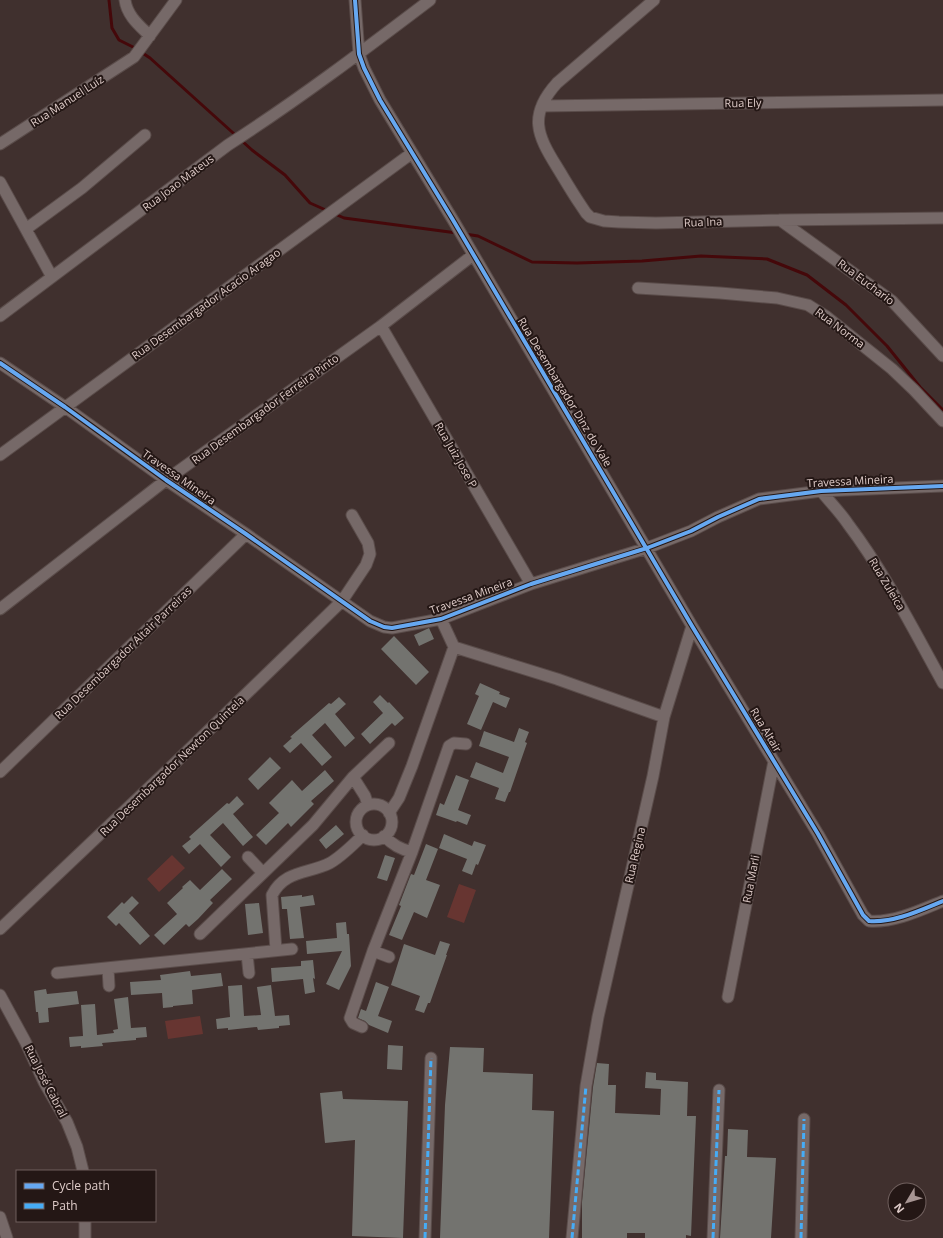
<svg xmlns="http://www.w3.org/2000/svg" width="943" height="1238" font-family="'Open Sans',sans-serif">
<rect width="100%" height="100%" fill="#40302e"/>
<path fill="#673531" d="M172,855L185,868L159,892L147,879Z
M459,884L476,890L464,923L447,917Z
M200,1016L203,1034L168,1039L165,1021Z"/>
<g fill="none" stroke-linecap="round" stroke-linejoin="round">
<path stroke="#45080a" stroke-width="3" d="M109,0L112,28L119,40L137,49
M141,52L150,58L252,150L285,175L310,203L328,211
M335,214L344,218L457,233
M465,234L478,236L532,262L577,263L642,261L701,256L767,259L807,275L846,305L887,346L920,387L943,410"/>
</g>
<path fill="#73736f" d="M429,628L434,639L419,646L414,635Z
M394,636L429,672L416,685L381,649Z
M480,683L500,692L499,694L510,698L506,708L493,702L481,730L467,724L479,696L475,694Z
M380,695L388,703L389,702L404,718L395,726L392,723L370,744L361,734L383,713L373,702Z
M339,697L346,704L335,714L355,738L345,747L325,723L312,735L332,757L322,766L301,743L290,753L283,746L292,738L290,737L329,703L331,704Z
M519,728L529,732L525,742L527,743L510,792H509L505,802L495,799L499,788L470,777L476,762L503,773L509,757L479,746L484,731L514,742Z
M270,757L281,768L258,790L248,779Z
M325,770L334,781L311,801L314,804L291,827L288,823L266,845L256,835L279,813L269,803L292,780L302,791Z
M456,775L469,780L458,810L471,815L467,825L457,821L456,822L436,815L440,803L444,805Z
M237,796L244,804L233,814L253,837L243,846L223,823L210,835L231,857L221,867L200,844L189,854L182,846L191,839L189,837L227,803L229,804Z
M336,825L344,834L326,849L319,840Z
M444,834L472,846L474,841L486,845L478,865L476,864L472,875L462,871L467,859L439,848Z
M426,844L438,849L426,880L440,885L427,918L414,912L402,940L389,935L401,906L399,905L411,874L414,875Z
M385,855L395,858L387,881L377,878Z
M222,869L232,879L210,900L213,903L198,919L189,927L186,924L164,945L154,935L177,914L167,903L183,888L182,887L190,880L200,890Z
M302,895V897L313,895L315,905L300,907L304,938L290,939L287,909H282L281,897Z
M132,896L139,903L129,913L150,936L140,945L119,923L116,926L107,917L122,902L124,904Z
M259,903L263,933L248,935L245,904Z
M346,922L347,934H349L351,966L339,990L326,984L342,951L307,954L306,941L337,938L336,923Z
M440,941L450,944L446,955H447L430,1003H428L424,1013L415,1010L420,996L391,985L404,944L435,955Z
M313,960L315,979L313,978L315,992L305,994L303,979L272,982L271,968L301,966V961Z
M190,971L191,976L221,973L223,986L192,990L193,1004L173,1006V1007L163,1008L162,993L131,995L130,982L161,980L160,975Z
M376,982L389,987L378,1016L392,1021L388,1033L369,1025L365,1021L358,1018L361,1009L366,1011Z
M242,985L244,1016L261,1015L257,987L271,985L275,1016L289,1015L290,1025L279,1026V1028L258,1030L257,1027L228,1030V1028L217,1029L216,1019L230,1017L228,986Z
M46,989L47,994L77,991L79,1004L48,1008L49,1022L39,1023L38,1012H36L34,991Z
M128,997L131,1028L146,1027L147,1037L136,1038V1040L102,1043L103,1046L81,1048V1046L70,1047L69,1037L83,1036L81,1005L95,1004L97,1035L114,1033L113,1030L118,1029L114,999Z
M388,1045L403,1046L402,1070L387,1069Z
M450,1047L484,1048L483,1072L533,1074L532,1110L554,1111L549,1238H440L445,1105Z
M597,1063L609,1064L608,1085H616L615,1113L660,1115L661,1089L645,1088L646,1072L656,1073V1080L688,1082L687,1116H696L691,1236L686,1235V1238H645V1233H627V1238H582V1202L593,1087Z
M342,1091L343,1099L408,1101L403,1238L352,1236L355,1140L325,1143L320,1093Z
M728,1129L748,1130L747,1157L776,1158L771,1238H720L725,1156H727Z"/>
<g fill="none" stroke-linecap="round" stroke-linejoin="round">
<defs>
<path id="street" d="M125,0C127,16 140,26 150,36
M355,0L359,54L364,68L380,100L453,220L692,626L818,834L863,915L869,921C894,923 921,910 943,901
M654,0L557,83C528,115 537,135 557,167C565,180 572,192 580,204L586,213L590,217L604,221L619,222L656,223L780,220L943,218
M542,106L943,100
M0,144L134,57L176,0
M0,182L52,277
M780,220L892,301L943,356
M26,229L82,188L145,135
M638,288L720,293L777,298L808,305L827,317L892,369L914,390L943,421
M0,316L228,145C298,100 364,50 430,0
M381,326L531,584
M0,363L65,407L166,480L246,534L370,621L384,627L392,628L441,619L531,584L647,548L691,531L718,517L759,499L821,491L943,486
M0,455L412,153
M821,491C830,502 840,512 848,524C885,573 913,629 943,683
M0,609L166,480L381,326L473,255
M454,647L557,679L664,717
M0,772L246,534
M353,777L365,796L368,805
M356 822a18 18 0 1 1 36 0a18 18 0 1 1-36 0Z
M389,813L399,798L412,766L454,647L441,619
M384,836C393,845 400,849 412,852
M248,857L263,873
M0,929L176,762L342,601L366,565L370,554L368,543L352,515
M200,934L313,825L353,777L389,743
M276,950L272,895C285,870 308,874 330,863C342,856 353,845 363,835
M373,951L389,957
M247,954L249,973
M108,968L109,986
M57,973L292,949
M0,995L25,1041L44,1082L67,1122L77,1147L83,1171
M728,997L774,761
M362,1027L353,1023L350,1018L373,951L412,852L449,746L454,743L466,744
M0,1217L7,1238
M85,1238V1221
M425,1238L431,1058
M572,1238L586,1086L598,1017L653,776L664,717L692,626
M713,1238L719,1090
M801,1238L804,1119"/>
</defs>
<use href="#street" stroke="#5a4c4a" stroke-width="13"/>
<use href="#street" stroke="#766968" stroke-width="11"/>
<path stroke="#46acf6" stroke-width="3" stroke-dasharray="6 3" stroke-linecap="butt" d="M425,1238L431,1058
M572,1238L586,1086
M713,1238L719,1090
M801,1238L804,1119"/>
<defs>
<path id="cycleway" d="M355,0L359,54L364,68L380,100L453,220L692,626L818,834L863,915L869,921C894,923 921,910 943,901
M0,363L65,407L166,480L246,534L370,621L384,627L392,628L441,619L531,584L647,548L691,531L718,517L759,499L821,491L943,486"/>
</defs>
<use href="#cycleway" stroke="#241715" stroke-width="6"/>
<use href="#cycleway" stroke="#66a8f1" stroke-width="4"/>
</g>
<g text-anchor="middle" stroke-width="4" stroke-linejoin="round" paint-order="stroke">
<g font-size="11" fill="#dfccc9" stroke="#241715">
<text transform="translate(67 101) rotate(-33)" y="4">Rua Manuel Luíz</text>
<text transform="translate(743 103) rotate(-1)" y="4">Rua Ely</text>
<text transform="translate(178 183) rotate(-37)" y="4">Rua Joao Mateus</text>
<text transform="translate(703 222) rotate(-2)" y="4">Rua Ina</text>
<text transform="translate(866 282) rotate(37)" y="4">Rua Euchario</text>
<text transform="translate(206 304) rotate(-36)" y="4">Rua Desembargador Acacio Aragao</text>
<text transform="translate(840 328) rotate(37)" y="4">Rua Norma</text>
<text transform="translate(565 392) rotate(59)" y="4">Rua Desembargador Dinz do Vale</text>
<text transform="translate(265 409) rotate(-36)" y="4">Rua Desembargador Ferreira Pinto</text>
<text transform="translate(456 455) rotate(60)" y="4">Rua Juiz Jose P</text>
<text transform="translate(179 477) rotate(35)" y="4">Travessa Mineira</text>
<text transform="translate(850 481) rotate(-3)" y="4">Travessa Mineira</text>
<text transform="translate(887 584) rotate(59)" y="4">Rua Zuleica</text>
<text transform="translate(471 596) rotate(-20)" y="4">Travessa Mineira</text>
<text transform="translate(123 653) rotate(-44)" y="4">Rua Desembargador Altair Parreiras</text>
<text transform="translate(766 730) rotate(59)" y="4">Rua Altair</text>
<text transform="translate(172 766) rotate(-44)" y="4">Rua Desembargador Newton Quintela</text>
<text transform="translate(635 855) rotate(-77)" y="4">Rua Regina</text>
<text transform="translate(751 879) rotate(-79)" y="4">Rua Marli</text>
<text transform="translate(46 1081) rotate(63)" y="4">Rua José Cabral</text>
</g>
</g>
<rect x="16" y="1170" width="140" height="52" fill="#241715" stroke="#6f5f5d"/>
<rect x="24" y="1183" width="20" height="6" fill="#66a8f1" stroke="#6f5f5d"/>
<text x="52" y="1190" font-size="12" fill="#dfccc9">Cycle path</text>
<rect x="24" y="1203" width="20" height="6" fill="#46acf6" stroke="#6f5f5d"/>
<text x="52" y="1210" font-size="12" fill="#dfccc9">Path</text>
<g transform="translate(907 1202) rotate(232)"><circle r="19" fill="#241715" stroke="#6f5f5d"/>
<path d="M0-3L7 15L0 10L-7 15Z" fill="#a79593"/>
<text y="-6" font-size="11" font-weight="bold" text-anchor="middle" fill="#dfccc9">N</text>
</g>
</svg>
